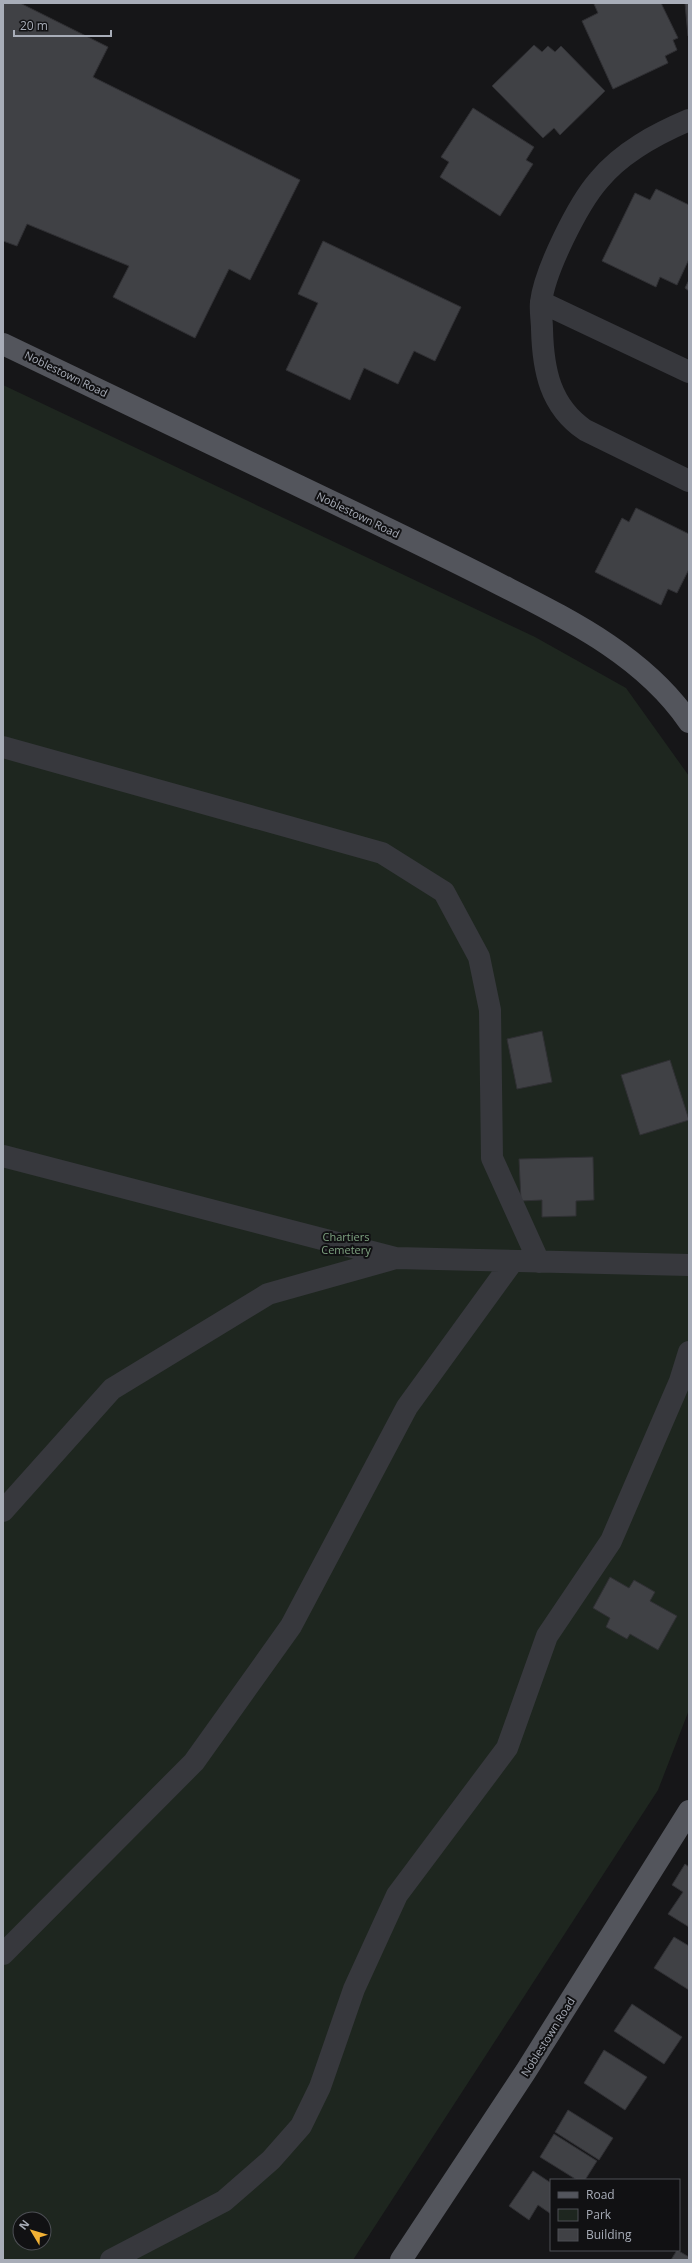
<svg xmlns="http://www.w3.org/2000/svg" width="692" height="2263" font-family="'Open Sans',sans-serif">
<rect width="100%" height="100%" fill="#161618"/>
<path fill="#1e261f" fill-rule="evenodd" d="M3,385L535,637L626,688L689,776V1710L658,1790L353,2260H3ZM20,2219H44V2243H20Z"/>
<path fill="#404145" stroke="#303034" d="M3,3H20L108,47L93,77L300,180L250,280L229,269L195,338L113,297L129,266L27,224L17,246L3,241Z
M596,3H661L678,38L673,40L677,50L665,56L668,63L613,89L582,21L598,13L594,4Z
M685,3H689V36H688Z
M534,45L542,52L548,46L555,52L561,46L605,91L560,135L554,128L543,138L492,86Z
M473,108L534,147L526,160L533,164L500,216L440,177L449,162L441,157Z
M656,189L689,205V259L677,285L660,277L656,287L602,261L635,193L650,200Z
M323,241L461,307L435,361L414,351L398,384L364,368L350,400L286,370L318,303L298,294Z
M689,280V291L685,288Z
M636,508L689,534V569L677,593L668,589L661,605L595,572L622,518L629,522Z
M542,1031L552,1082L517,1089L507,1039Z
M670,1060L689,1120L640,1135L621,1075Z
M593,1157L594,1200L576,1201V1216L542,1217V1200L521,1201L519,1159Z
M610,1577L629,1588L634,1580L655,1592L650,1601L677,1616L658,1650L630,1634L627,1639L606,1627L610,1618L593,1608Z
M685,1864L689,1867V1927L668,1914L683,1892L672,1885Z
M674,1937L689,1946V1990L654,1968Z
M632,2004L682,2037L664,2064L614,2031Z
M604,2050L647,2077L625,2110L584,2083Z
M568,2110L613,2138L599,2160L555,2132Z
M554,2134L597,2161L585,2180H577L540,2157Z
M533,2171L551,2183V2214L538,2205L529,2220L509,2206Z
M677,2250L689,2257V2260H671Z"/>
<g fill="none" stroke-linecap="round" stroke-linejoin="round">
<path stroke="#37383d" stroke-width="22" d="M689,120C656,134 622,152 599,180C578,204 545,270 541,302C540,311 542,321 542,329C543,370 550,406 585,430L689,481
M541,302L689,372
M3,747L382,853L444,892L479,957L490,1010L492,1158L539,1262
M3,1156L395,1258
M3,1511L112,1389L268,1294L396,1258L689,1265
M3,1954L194,1762L291,1626L407,1407L513,1261
M111,2260L224,2201L271,2160L301,2126L320,2087L354,1989L397,1895L507,1748L547,1636L611,1541L680,1381L689,1352"/>
<path stroke="#53555c" stroke-width="22" d="M3,344C118,399 234,455 349,510C403,536 457,562 509,589C576,623 646,659 689,722
M401,2260L526,2071L689,1811"/>
</g>
<g text-anchor="middle" stroke-width="4" stroke-linejoin="round" paint-order="stroke">
<g font-size="11" fill="#a8adb8" stroke="#111113">
<text transform="translate(66 374) rotate(26)" y="4">Noblestown Road</text>
<text transform="translate(358 515) rotate(26)" y="4">Noblestown Road</text>
<text transform="translate(548 2037) rotate(-58)" y="4">Noblestown Road</text>
</g>
<g font-size="11" fill="#7fa381" stroke="#111113">
<text x="346" y="1241">Chartiers<tspan x="346" dy="13">Cemetery</tspan></text>
</g>
</g>
<rect width="692" height="2263" fill="none" stroke="#a8adb8" stroke-width="8"/>
<rect x="550" y="2179" width="130" height="72" fill="#111113" stroke="#4d4f55"/>
<rect x="558" y="2192" width="20" height="6" fill="#53555c" stroke="#4d4f55"/>
<text x="586" y="2199" font-size="12" fill="#a8adb8">Road</text>
<rect x="558" y="2209" width="20" height="12" fill="#1e261f" stroke="#4d4f55"/>
<text x="586" y="2219" font-size="12" fill="#a8adb8">Park</text>
<rect x="558" y="2229" width="20" height="12" fill="#404145" stroke="#4d4f55"/>
<text x="586" y="2239" font-size="12" fill="#a8adb8">Building</text>
<g transform="translate(32 2231) rotate(308)"><circle r="19" fill="#111113" stroke="#4d4f55"/>
<path d="M0-3L7 15L0 10L-7 15Z" fill="#f2b134"/>
<text y="-6" font-size="11" font-weight="bold" text-anchor="middle" fill="#a8adb8">N</text>
</g>
<path d="M14 30v6h97v-6" fill="none" stroke="#a8adb8" stroke-width="2"/>
<text x="20" y="30" font-size="12" fill="#a8adb8" stroke="#111113" stroke-width="3" paint-order="stroke">20 m</text>
</svg>
